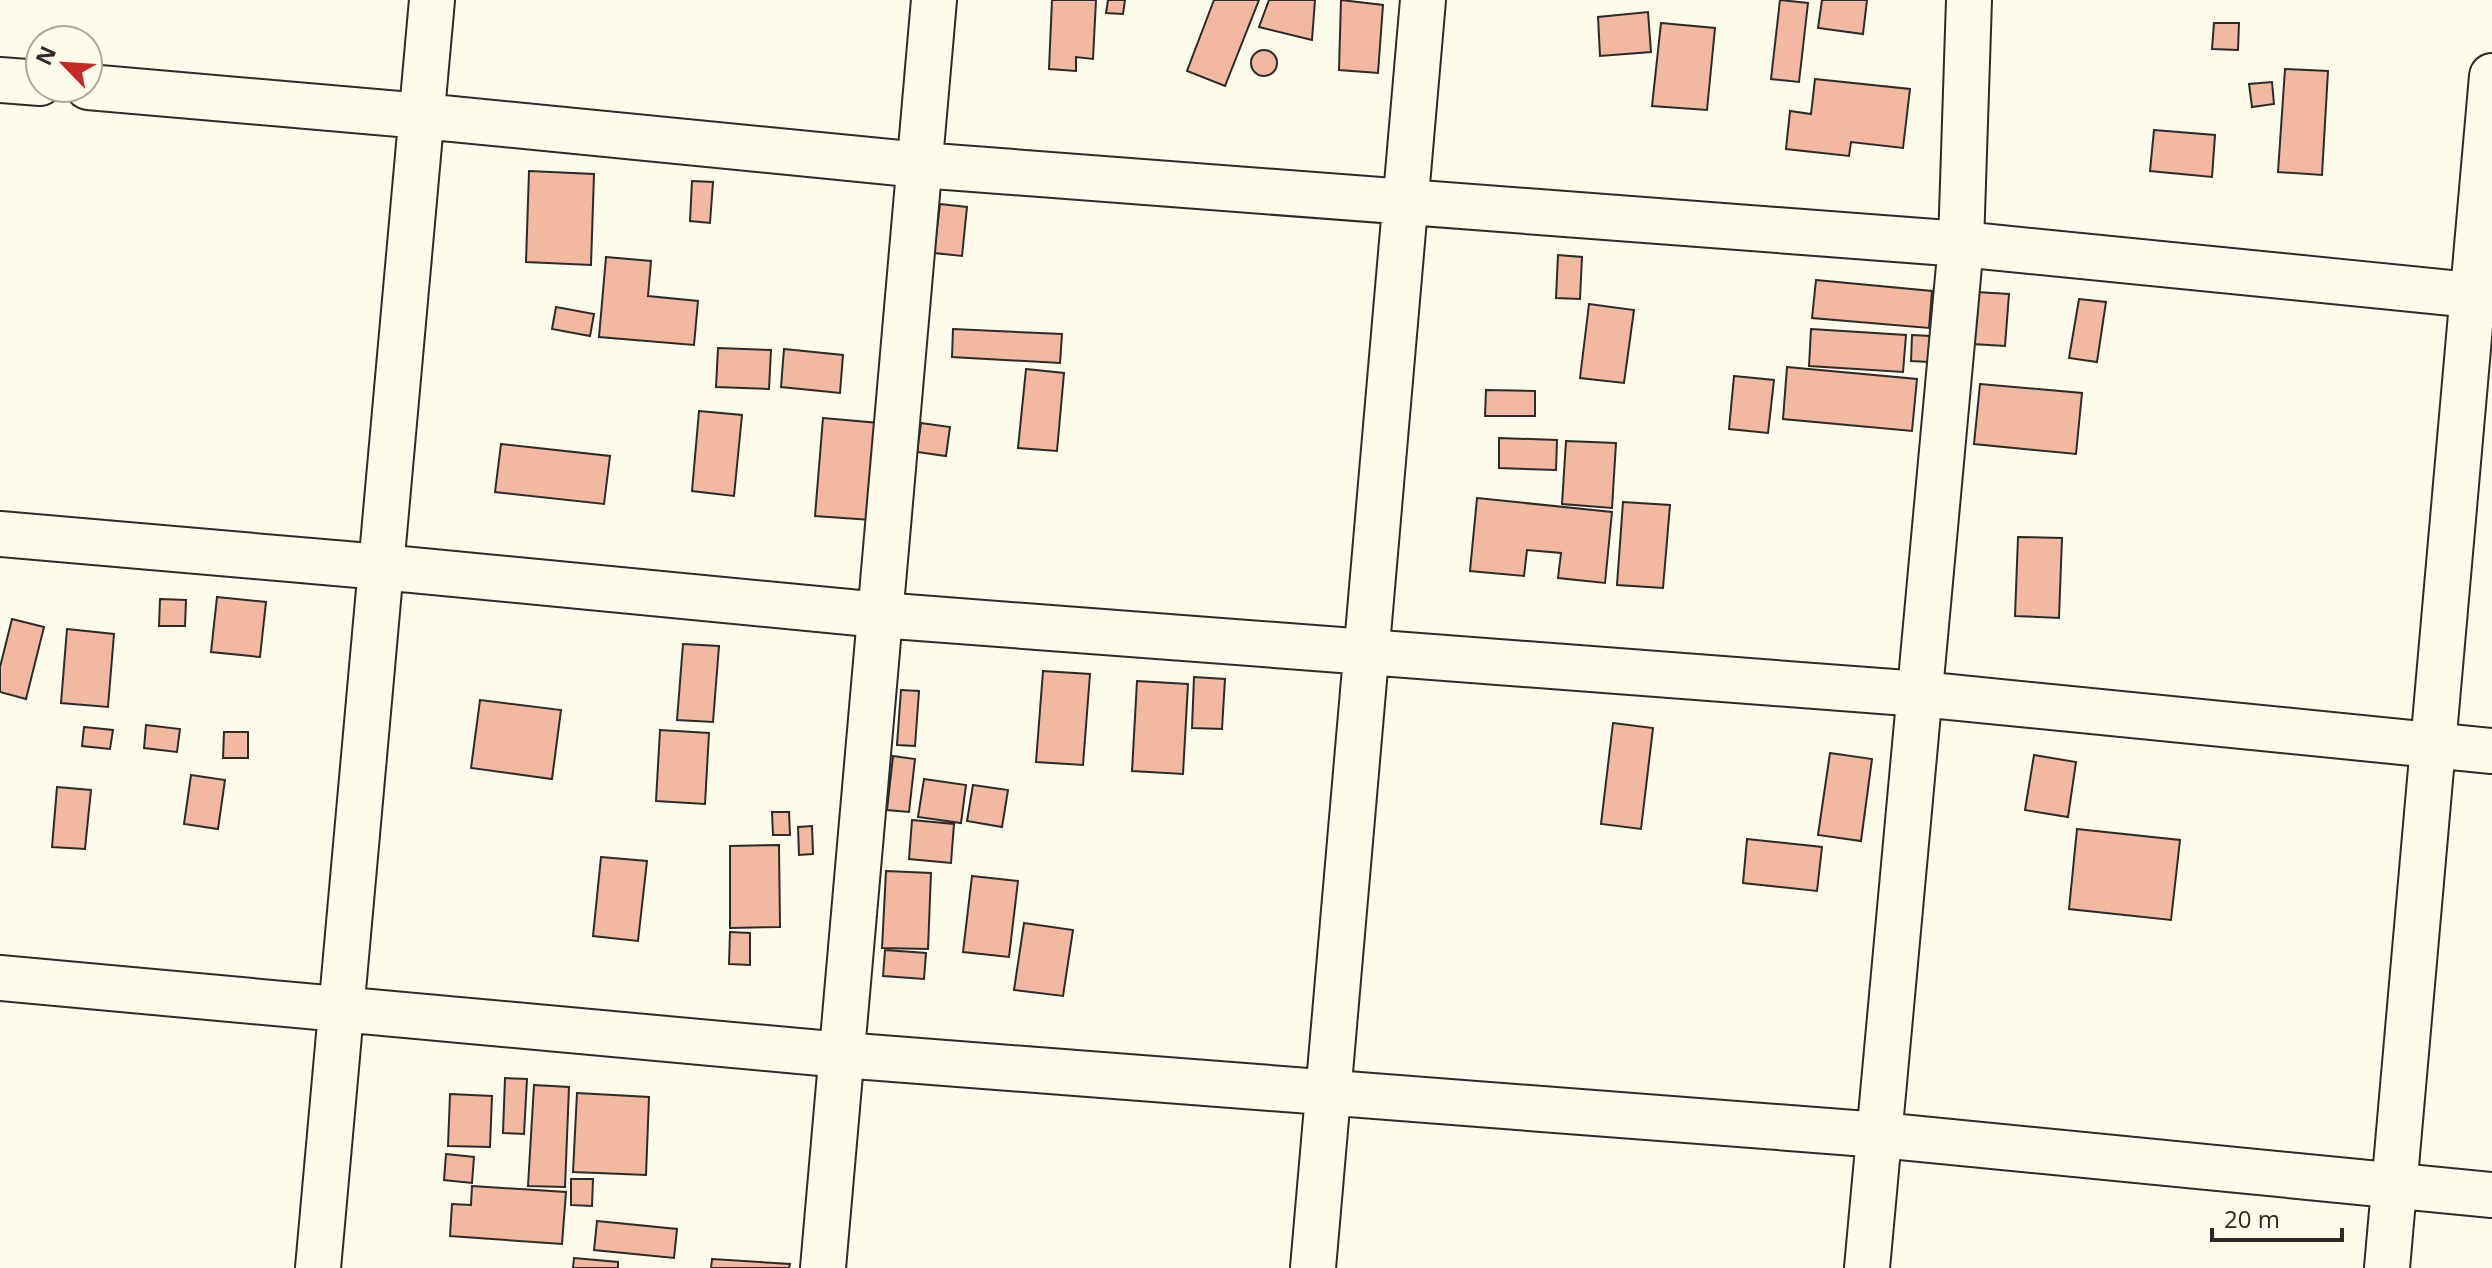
<svg xmlns="http://www.w3.org/2000/svg" width="2492" height="1268" font-family="'Open Sans',sans-serif">
<rect width="100%" height="100%" fill="#fdfbea"/>
<path fill="#f2b8a0" stroke="#2b2b2b" stroke-width="2" d="M1052,0H1096L1093,59L1076,57V71L1049,69Z
M1108,0H1125L1123,14L1106,13Z
M1214,0H1259L1225,86L1187,71Z
M1269,0H1315L1312,40L1259,27Z
M1341,0L1383,5L1378,73L1339,70Z
M1780,0L1808,3L1799,82L1771,79Z
M1822,0H1867L1863,34L1818,28Z
M1648,12L1651,52L1600,56L1598,17Z
M1661,23L1715,28L1707,110L1652,106Z
M2214,23H2239L2238,50L2212,49Z
M1251 63a13 13 0 1 1 26 0a13 13 0 1 1-26 0Z
M2285,69L2328,71L2322,175L2278,172Z
M1815,79L1910,89L1903,148L1851,142L1849,156L1786,149L1790,111L1811,114Z
M2272,82L2274,104L2252,107L2249,84Z
M2154,130L2215,135L2212,177L2150,171Z
M529,171L594,174L591,265L526,262Z
M692,181L713,182L710,223L690,221Z
M940,204L967,207L962,256L934,253Z
M1558,255L1582,257L1580,299L1556,298Z
M606,257L651,261L648,296L698,301L694,345L599,337Z
M1816,280L1932,291L1929,328L1812,318Z
M1976,292L2009,294L2005,346L1972,344Z
M2079,299L2106,302L2097,362L2069,358Z
M1589,304L1634,310L1624,383L1580,378Z
M556,307L594,314L590,336L552,329Z
M953,329L1062,334L1060,363L952,357Z
M1811,329L1906,335L1903,372L1809,366Z
M1912,335L1930,336L1929,362L1911,361Z
M718,348L771,350L769,389L716,387Z
M784,349L843,355L840,393L781,387Z
M1787,367L1917,379L1912,431L1783,419Z
M1026,369L1064,373L1057,451L1018,448Z
M1734,376L1774,380L1768,433L1729,429Z
M1980,384L2082,393L2076,454L1974,444Z
M1486,390L1535,391V416H1485Z
M699,411L742,415L734,496L692,491Z
M823,418L879,423L871,520L815,516Z
M921,423L950,427L946,456L917,452Z
M1499,438L1557,440L1556,470L1499,468Z
M1566,441L1616,443L1612,508L1562,504Z
M501,444L610,456L604,504L495,492Z
M1477,498L1612,512L1605,583L1558,578L1561,553L1527,550L1524,576L1470,571Z
M1623,502L1670,505L1663,588L1617,585Z
M2018,537L2062,538L2059,618L2015,616Z
M217,597L266,602L260,657L211,652Z
M160,599L186,600L185,626H159Z
M12,619L44,627L26,699L0,692V667Z
M67,629L114,634L108,707L61,703Z
M683,644L719,646L713,722L677,720Z
M1043,671L1090,674L1083,765L1036,762Z
M1194,677L1225,679L1222,729L1192,728Z
M1137,681L1188,684L1183,774L1132,771Z
M901,690L919,691L915,746L897,745Z
M480,700L561,710L552,779L471,768Z
M1613,723L1653,728L1641,829L1601,824Z
M146,725L180,729L177,752L144,748Z
M84,727L113,730L110,749L82,746Z
M660,730L709,733L705,804L656,801Z
M224,732H248V758H223Z
M1830,753L1872,759L1861,841L1818,835Z
M2034,755L2076,762L2068,817L2025,810Z
M893,756L915,759L909,812L887,810Z
M191,775L225,780L218,829L184,824Z
M924,779L966,785L961,823L918,817Z
M973,785L1008,790L1002,827L967,821Z
M57,787L91,790L85,849L52,847Z
M772,812H789L790,835H773Z
M912,820L954,824L951,863L909,859Z
M812,826L813,854L799,855L798,827Z
M2077,829L2180,840L2171,920L2069,909Z
M1747,839L1822,847L1817,891L1743,883Z
M779,845L780,927L730,928V846Z
M601,857L647,861L638,941L593,936Z
M886,871L931,873L928,949L882,948Z
M972,876L1018,881L1009,957L963,952Z
M1024,923L1073,930L1063,996L1014,990Z
M730,932L750,933V965L729,964Z
M885,950L926,953L924,979L883,976Z
M505,1078L527,1079L524,1134L503,1133Z
M534,1085L569,1087L565,1187L528,1186Z
M577,1093L649,1097L646,1175L573,1172Z
M450,1094L492,1096L490,1147L448,1146Z
M446,1154L474,1157L472,1183L444,1180Z
M571,1179H593L592,1206L571,1205Z
M472,1186L566,1192L562,1244L450,1236L452,1204L471,1205Z
M597,1221L677,1229L674,1258L594,1250Z
M574,1258L618,1262V1268H573Z
M712,1259L790,1264L789,1268H711Z"/>
<g fill="none" stroke-linecap="round" stroke-linejoin="round">
<defs>
<path id="minor" d="M0,80L40,83
M88,87L422,116L920,165L1961,244L2492,297
M0,534L381,567L880,615L1920,694L2492,751
M0,978L842,1055L1880,1135L2492,1195
M318,1268L432,0
M823,1268L934,0
M1313,1268L1423,0
M1867,1268L1961,244L1969,0
M2387,1268L2492,76"/>
</defs>
<use href="#minor" stroke="#2b2b2b" stroke-width="48"/>
<use href="#minor" stroke="#fdfbea" stroke-width="44"/>
</g>
<g transform="translate(64 64) rotate(295)"><circle r="38" fill="#fdfbea" stroke="#a9a89e" stroke-width="2"/>
<path d="M0-6L14 30L0 20L-14 30Z" fill="#c62828"/>
<text y="-12" font-size="22" font-weight="bold" text-anchor="middle" fill="#2b2b2b">N</text>
</g>
<path d="M2212 1228v12h130v-12" fill="none" stroke="#2b2b2b" stroke-width="4"/>
<text x="2224" y="1228" font-size="24" fill="#2b2b2b" stroke="#fdfbea" stroke-width="6" paint-order="stroke">20 m</text>
</svg>
